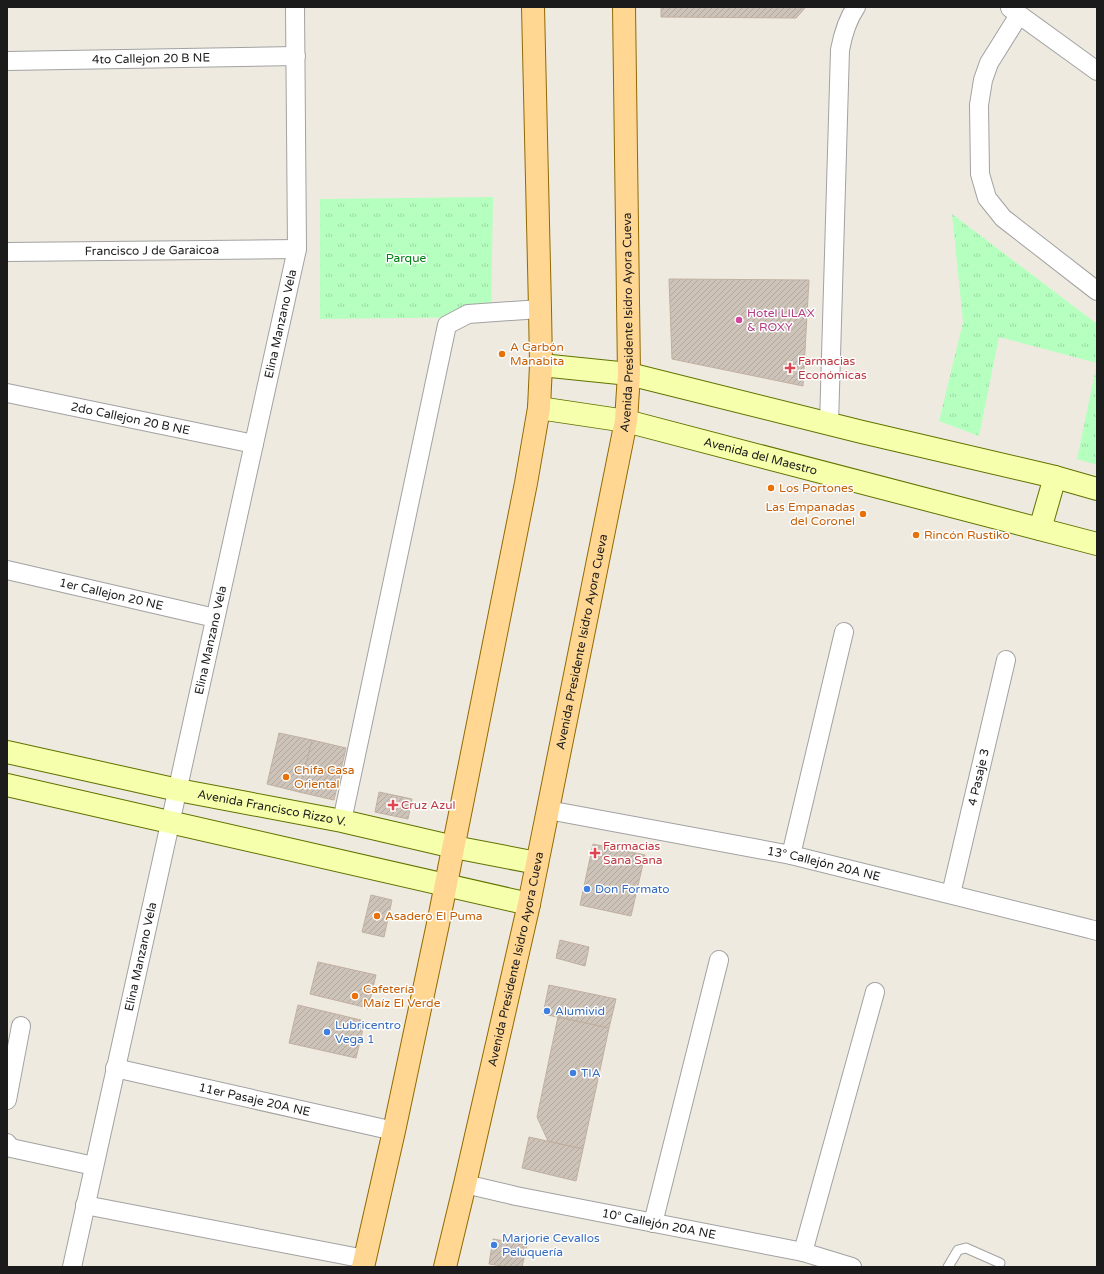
<svg xmlns="http://www.w3.org/2000/svg" width="1104" height="1274" font-family="'Varela Round',sans-serif">
<defs>
<pattern id="park-tufts" width="24" height="20" patternUnits="userSpaceOnUse"><rect width="24" height="20" fill="#b5ffbf"/><path d="M3 7l-1-3M5 7V3M7 7l1-3M15 17l-1-3M17 17v-4M19 17l1-3" fill="none" stroke="#9bdaa4"/></pattern>
<pattern id="building-hatch" width="6" height="6" patternUnits="userSpaceOnUse"><rect width="6" height="6" fill="#cec3b8"/><path d="M-1 1l2-2M0 6l6-6M5 7l2-2" fill="none" stroke="#b0a79e"/></pattern>
</defs>
<rect width="100%" height="100%" fill="#eeeadf"/>
<path fill="url(#park-tufts)" d="M493,197L491,317L320,319V199Z
M952,214L1097,324V465L1077,459L1097,363L999,337L979,436L939,421L963,322Z"/>
<path fill="url(#building-hatch)" stroke="#c1b0a0" d="M661,7H806L796,18L661,17Z
M669,279L809,280L803,386L672,359Z
M279,733L312,740L299,792L267,784Z
M312,740L346,748L334,800L299,792Z
M379,792L412,799L408,819L375,812Z
M593,844L645,855L631,916L580,905Z
M371,895L392,900L384,937L362,932Z
M560,940L589,947L585,966L556,958Z
M318,962L376,975L368,1008L310,994Z
M549,985L616,999L609,1028L543,1014Z
M298,1005L365,1021L356,1058L289,1043Z
M558,1017L609,1028L583,1149L548,1141L537,1117Z
M529,1137L583,1149L576,1181L522,1168Z
M493,1239L527,1245L522,1267H508L489,1264Z"/>
<g fill="none" stroke-linecap="round" stroke-linejoin="round">
<defs>
<path id="lane" d="M948,1267L958,1250L966,1248L1000,1263"/>
<g id="street">
<path d="M1010,8L1097,71"/>
<path d="M1019,15L989,63L983,80L979,105L980,174L987,198L1003,218L1097,291"/>
<path id="s1" d="M7,61L296,56"/>
<path id="s2" d="M7,252L297,249"/>
<path id="s3" d="M7,393L254,444"/>
<path d="M829,424L840,50C843,34 847,20 856,7"/>
<path id="s4" d="M7,570L215,618"/>
<path id="s5" d="M548,810L791,855L1090,929L1097,931"/>
<path d="M342,821L447,325L468,314L540,309"/>
<path d="M791,855L844,632"/>
<path id="s6" d="M951,894L1006,660"/>
<path id="s7" d="M115,1068L394,1131"/>
<path d="M7,1100L21,1026"/>
<path d="M7,1143L11,1148L94,1166"/>
<path id="s8" d="M465,1184L516,1196L803,1252L852,1267"/>
<path d="M85,1205L365,1259"/>
<path d="M653,1223L719,960"/>
<path d="M803,1252L875,992"/>
<path id="s9" d="M72,1267L297,249L295,7"/>
</g>
<g id="secondary">
<path d="M541,365L629,374L862,432L1055,477L1097,489"/>
<path id="s10" d="M539,408L626,421L1097,544"/>
<path d="M1040,529L1055,477"/>
<path id="s11" d="M7,752L178,790L342,821L454,847L537,863"/>
<path d="M7,785L529,904"/>
</g>
<g id="primary">
<path d="M363,1267L394,1131L439,919L526,483L539,408L541,365L540,309L533,7"/>
<path id="s12" d="M445,1267L465,1184L529,904L626,421L629,374L624,7"/>
</g>
</defs>
<use href="#lane" stroke="#a2a2a2" stroke-width="11"/>
<use href="#street" stroke="#a2a2a2" stroke-width="20"/>
<use href="#secondary" stroke="#607300" stroke-width="24"/>
<use href="#primary" stroke="#916a00" stroke-width="24"/>
<use href="#lane" stroke="#fff" stroke-width="9"/>
<use href="#street" stroke="#fff" stroke-width="18"/>
<use href="#secondary" stroke="#f6ffab" stroke-width="22"/>
<use href="#primary" stroke="#ffd792" stroke-width="22"/>
</g>
<circle fill="#d1479c" stroke="#fff" stroke-width="1.5" cx="739" cy="320" r="4"/>
<g fill="#e8710a" stroke="#fff" stroke-width="1.5">
<circle cx="502" cy="354" r="4"/>
<circle cx="771" cy="488" r="4"/>
<circle cx="863" cy="514" r="4"/>
<circle cx="916" cy="535" r="4"/>
<circle cx="286" cy="777" r="4"/>
<circle cx="377" cy="916" r="4"/>
<circle cx="355" cy="996" r="4"/>
</g>
<g fill="#e0444e" stroke="#fff" stroke-width="1.5">
<path d="M788 362h4v4h4v4h-4v4h-4v-4h-4v-4h4z"/>
<path d="M391 799h4v4h4v4h-4v4h-4v-4h-4v-4h4z"/>
<path d="M593 847h4v4h4v4h-4v4h-4v-4h-4v-4h4z"/>
</g>
<g fill="#3f7fe0" stroke="#fff" stroke-width="1.5">
<circle cx="587" cy="889" r="4"/>
<circle cx="547" cy="1011" r="4"/>
<circle cx="327" cy="1032" r="4"/>
<circle cx="573" cy="1073" r="4"/>
<circle cx="494" cy="1245" r="4"/>
</g>
<g text-anchor="middle" stroke-width="3" stroke-linejoin="round" paint-order="stroke">
<g font-size="12" fill="#1b1b1b" stroke="#fff">
<text dy="4" stroke="none"><textPath href="#s1" startOffset="144">4to Callejon 20 B NE</textPath></text>
<text dy="4" stroke="none"><textPath href="#s2" startOffset="145">Francisco J de Garaicoa</textPath></text>
<text dy="4" stroke="none"><textPath href="#s12" startOffset="964">Avenida Presidente Isidro Ayora Cueva</textPath></text>
<text dy="4" stroke="none"><textPath href="#s9" startOffset="966">Elina Manzano Vela</textPath></text>
<text dy="4" stroke="none"><textPath href="#s3" startOffset="126">2do Callejon 20 B NE</textPath></text>
<text dy="4" stroke="none"><textPath href="#s10" startOffset="227">Avenida del Maestro</textPath></text>
<text dy="4" stroke="none"><textPath href="#s4" startOffset="107">1er Callejon 20 NE</textPath></text>
<text dy="4" stroke="none"><textPath href="#s9" startOffset="642">Elina Manzano Vela</textPath></text>
<text dy="4" stroke="none"><textPath href="#s12" startOffset="640">Avenida Presidente Isidro Ayora Cueva</textPath></text>
<text dy="4" stroke="none"><textPath href="#s6" startOffset="120">4 Pasaje 3</textPath></text>
<text dy="4" stroke="none"><textPath href="#s11" startOffset="271">Avenida Francisco Rizzo V.</textPath></text>
<text dy="4" stroke="none"><textPath href="#s5" startOffset="281">13° Callejón 20A NE</textPath></text>
<text dy="4" stroke="none"><textPath href="#s9" startOffset="318">Elina Manzano Vela</textPath></text>
<text dy="4" stroke="none"><textPath href="#s12" startOffset="316">Avenida Presidente Isidro Ayora Cueva</textPath></text>
<text dy="4" stroke="none"><textPath href="#s7" startOffset="143">11er Pasaje 20A NE</textPath></text>
<text dy="4" stroke="none"><textPath href="#s8" startOffset="198">10° Callejón 20A NE</textPath></text>
</g>
<g font-size="12" fill="#018113" stroke="#fff">
<text x="406" y="262">Parque</text>
</g>
<g font-size="12" fill="#b23c85" stroke="#fff" text-anchor="start">
<text x="747" y="317">Hotel LILAX<tspan x="747" dy="14">&amp; ROXY</tspan></text>
</g>
<g font-size="12" fill="#c56008" stroke="#fff" text-anchor="start">
<text x="510" y="351">A Carbón<tspan x="510" dy="14">Manabita</tspan></text>
<text x="779" y="492">Los Portones</text>
<text x="855" y="511" text-anchor="end">Las Empanadas<tspan x="855" dy="14">del Coronel</tspan></text>
<text x="924" y="539">Rincón Rustiko</text>
<text x="294" y="774">Chifa Casa<tspan x="294" dy="14">Oriental</tspan></text>
<text x="385" y="920">Asadero El Puma</text>
<text x="363" y="993">Cafetería<tspan x="363" dy="14">Maíz El Verde</tspan></text>
</g>
<g font-size="12" fill="#be3a42" stroke="#fff" text-anchor="start">
<text x="798" y="365">Farmacias<tspan x="798" dy="14">Económicas</tspan></text>
<text x="401" y="809">Cruz Azul</text>
<text x="603" y="850">Farmacias<tspan x="603" dy="14">Sana Sana</tspan></text>
</g>
<g font-size="12" fill="#366cbe" stroke="#fff" text-anchor="start">
<text x="595" y="893">Don Formato</text>
<text x="555" y="1015">Alumivid</text>
<text x="335" y="1029">Lubricentro<tspan x="335" dy="14">Vega 1</tspan></text>
<text x="581" y="1077">TIA</text>
<text x="502" y="1242">Marjorie Cevallos<tspan x="502" dy="14">Peluquería</tspan></text>
</g>
</g>
<rect width="1104" height="1274" fill="none" stroke="#1b1b1b" stroke-width="16"/>
</svg>
